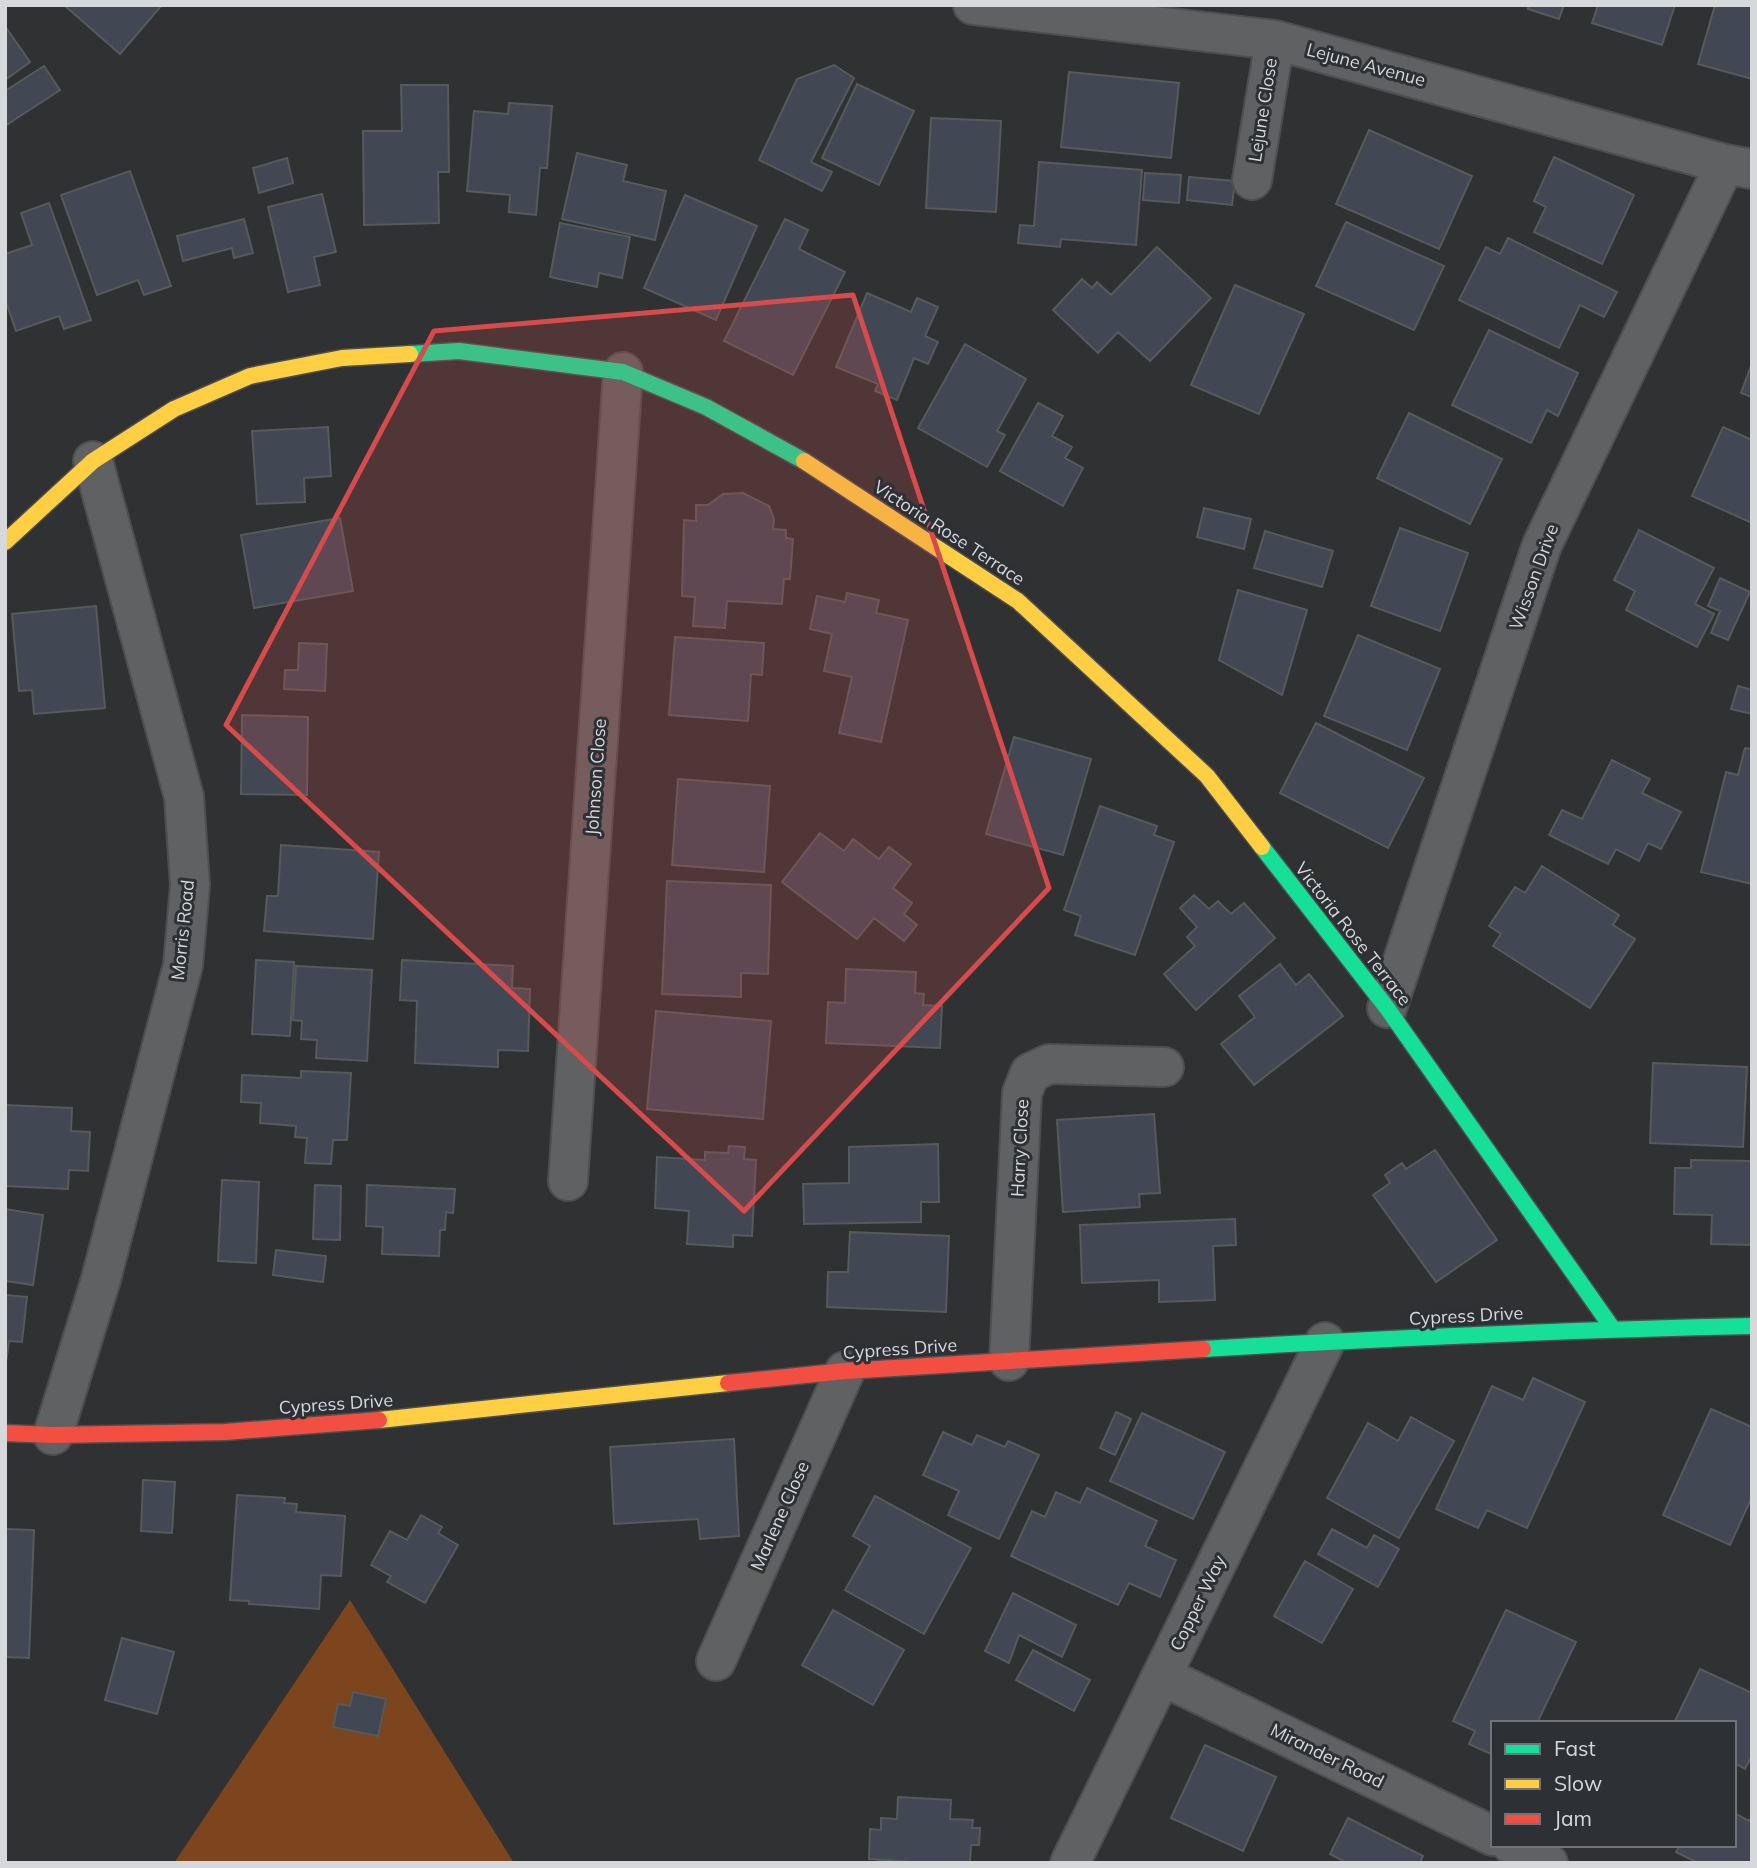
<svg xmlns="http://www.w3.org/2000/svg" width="1757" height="1868" font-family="Mulish,sans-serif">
<rect width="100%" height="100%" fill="#2f3133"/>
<path fill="#7c451d" d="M350,1600L514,1863H174Z"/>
<path fill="#414853" stroke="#57595b" stroke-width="2" d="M64,5H162L120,54Z
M1529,5H1564L1559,19L1528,9Z
M1598,5H1675L1662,45L1592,23Z
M1715,5H1752V79L1698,64Z
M5,26L30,62L5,80Z
M834,65L854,78L811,162L832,172L822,191L759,160L797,79Z
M44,66L60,90L5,126V91Z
M1069,72L1179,83L1171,158L1061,147Z
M857,84L914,111L879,185L822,158Z
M401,85H448L449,172H438L439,223L364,225L363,131H402Z
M509,103L552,106L547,168H540L536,215L509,212L510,195L467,191L474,111L508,114Z
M931,118L1001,121L996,212L926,208Z
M1369,130L1472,176L1439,249L1336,204Z
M577,153L627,165L623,181L666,191L655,240L562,219Z
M1554,157L1634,195L1602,264L1534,232L1546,207L1534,201Z
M287,158L293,183L259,193L253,168Z
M1039,162L1142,170L1136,245L1061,239L1060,247L1018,243L1020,225L1034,226Z
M130,171L171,286L144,295L138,280L97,295L61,195Z
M1145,173L1181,175L1179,203L1143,200Z
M1189,177L1235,181L1232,205L1187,200Z
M322,194L336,252L314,257L320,285L288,292L268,207Z
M685,195L757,226L716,320L644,288Z
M49,203L91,320L64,329L59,316L16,331L5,299V254L32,245L21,213Z
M244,219L253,253L234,258L232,248L183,261L177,236Z
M785,219L808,230L799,249L845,272L793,375L724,341Z
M1346,222L1444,266L1414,330L1316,286Z
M560,223L630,237L622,278L599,273L597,287L550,277Z
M1508,238L1617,292L1604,317L1580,305L1559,348L1459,300L1486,247L1500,254Z
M1157,247L1211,298L1150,361L1118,332L1098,353L1053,310L1082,279L1092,288L1097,282L1111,295Z
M1235,285L1304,314L1259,414L1191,385Z
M867,293L911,312L917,298L938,307L925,336L938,342L928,364L914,358L897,400L875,391L878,384L836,367Z
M1489,330L1578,373L1558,416L1547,410L1531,443L1452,405Z
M965,344L1026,379L997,431L1005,435L987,467L918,428Z
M1752,363V397L1741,393Z
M1038,403L1063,416L1052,436L1072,447L1065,458L1083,468L1063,506L1000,471Z
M1409,413L1502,459L1470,524L1377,478Z
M328,427L331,476L304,478L305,502L257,504L252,431Z
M1723,427L1752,440V523L1692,496Z
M743,493L769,506L774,519L773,529L786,530V538L793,539L790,579H784L782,604L727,601L725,628L693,626L695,597L682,596L684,520L696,521V505H708L723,494Z
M1204,508L1251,519L1244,549L1197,537Z
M340,518L353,591L254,608L241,535Z
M1400,528L1468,553L1440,631L1371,606Z
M1639,530L1714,568L1695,604L1714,614L1697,647L1626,610L1635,591L1614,580Z
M1265,531L1333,551L1322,587L1254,568Z
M1720,578L1750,592L1728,640L1711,633L1720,611L1708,606Z
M1238,590L1307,610L1282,695L1219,660Z
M847,593L879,600L876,613L908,620L881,742L839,733L852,677L824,671L832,634L810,629L817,596L845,602Z
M96,606L105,708L34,714L32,690L19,691L12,614Z
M1358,635L1440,669L1407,750L1324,716Z
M675,637L764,643L762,675L751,674L748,721L669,715Z
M299,643L327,644L325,691L284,689L285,670H298Z
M1738,686L1752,690V714L1731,709Z
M242,715L308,717L307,795L241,794Z
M1316,723L1424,778L1388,848L1280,793Z
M1014,737L1091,759L1063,855L986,834Z
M1745,748L1752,749V884L1701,872L1726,772L1738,775Z
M1612,760L1650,779L1642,793L1681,812L1661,849L1648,843L1639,861L1616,849L1608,864L1549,835L1562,810L1582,819Z
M678,779L770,786L764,872L672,865Z
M1100,806L1157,826L1154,835L1174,842L1135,955L1075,935L1081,916L1064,910Z
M820,833L844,851L853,839L879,859L889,847L911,864L893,888L912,903L904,914L917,925L904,941L874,918L857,939L782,882Z
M281,845L379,852L373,939L264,931L267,896H278Z
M1542,866L1619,915L1613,925L1635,939L1590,1008L1493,946L1501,934L1489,926L1515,887L1525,893Z
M667,881L771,885L768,974L741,973V997L662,994Z
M1194,895L1209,909L1218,901L1231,914L1244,903L1275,938L1196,1010L1164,974L1195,946L1187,937L1197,927L1180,908Z
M256,960L294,962L290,1036L252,1034Z
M402,960L513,966L512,988L530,989L528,1051L498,1050V1067L415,1063L417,1001L400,1000Z
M1280,964L1296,985L1309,974L1343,1016L1254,1085L1221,1044L1255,1017L1239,996Z
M296,966L372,970L367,1061L316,1058L317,1040L301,1039L302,1021L293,1020Z
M846,969L916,972L915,993L924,994L923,1005L942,1006L940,1048L826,1043L828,1002L845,1003Z
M656,1011L771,1021L763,1119L647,1109Z
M1653,1063L1747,1067L1743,1147L1650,1143Z
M301,1071L351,1073L347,1140H333L331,1164L305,1163L307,1138L295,1137L296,1126L260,1123L261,1103L241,1102L242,1075L301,1078Z
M5,1105L72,1108L71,1131L90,1132L88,1171L69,1170L68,1189L5,1186Z
M1154,1114L1160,1193L1139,1194L1140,1207L1063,1212L1057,1120Z
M938,1144L939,1202H921V1222L804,1224L803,1184L849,1183V1147Z
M729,1146L745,1147L744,1159L756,1160L752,1236L733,1235V1247L687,1244L689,1211L655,1208L657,1157L705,1160V1152L728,1153Z
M1435,1150L1497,1240L1436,1282L1373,1195L1390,1183L1385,1175L1402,1163L1406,1169Z
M1691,1160L1751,1161L1752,1245L1711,1244L1712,1215L1674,1214L1675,1168H1691Z
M222,1180L259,1182L256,1263L218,1261Z
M315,1185L341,1186L340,1240L313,1239Z
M367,1185L455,1189L453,1213L446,1212L445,1230H440L439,1256L382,1254L383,1227L366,1226Z
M5,1209L43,1215L33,1285L5,1281Z
M1235,1219L1236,1245L1213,1246L1215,1300L1159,1302V1280L1082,1283L1080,1225Z
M850,1232L949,1236L946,1312L827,1307L828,1272H848Z
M276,1250L326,1256L323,1282L273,1275Z
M5,1295L27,1297L22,1342L9,1341L5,1369Z
M1533,1378L1585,1402L1527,1528L1487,1510L1478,1528L1436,1509L1492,1386L1523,1400Z
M1711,1409L1752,1427V1497L1730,1545L1663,1515Z
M1116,1412L1131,1419L1115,1455L1100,1448Z
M1142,1413L1225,1452L1193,1519L1110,1481Z
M1411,1417L1454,1441L1399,1538L1327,1498L1368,1423L1398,1441Z
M943,1432L972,1445L977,1435L1005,1447L1008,1441L1039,1455L999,1539L948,1515L959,1491L923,1475Z
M734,1439L739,1536L700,1539L698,1519L614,1524L610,1447Z
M143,1480L175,1482L172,1533L141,1531Z
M1087,1488L1157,1521L1145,1546L1176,1560L1160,1597L1129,1583L1118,1605L1011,1556L1032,1511L1045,1517L1056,1492L1080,1503Z
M237,1495L285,1498L284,1503L297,1504L296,1512L345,1516L341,1576L321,1575L319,1609L249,1604V1601L230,1600Z
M875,1496L971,1548L924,1634L845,1590L870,1546L853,1536Z
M421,1515L442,1527L438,1533L458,1545L425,1603L387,1582L391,1576L371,1565L390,1531L407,1540Z
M5,1529L34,1530L29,1658L5,1657Z
M1332,1529L1367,1548L1374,1535L1399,1549L1378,1587L1318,1554Z
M1305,1561L1353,1589L1322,1643L1274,1616Z
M1013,1593L1076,1625L1062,1657L1019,1635L1009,1663L985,1651Z
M833,1610L904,1650L873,1705L802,1665Z
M1506,1610L1576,1642L1537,1723H1493V1755L1469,1744L1475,1731L1453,1721Z
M122,1638L174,1652L157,1714L105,1700Z
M1033,1650L1090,1680L1074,1711L1016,1680Z
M1700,1669L1752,1693V1755L1745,1769L1734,1763V1723H1674Z
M353,1692L386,1699L378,1736L333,1727L338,1704L350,1706Z
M1205,1745L1276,1777L1243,1851L1171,1818Z
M898,1797L951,1800L950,1819L973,1820L972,1828H980L979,1845H971L970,1863H927L869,1859L870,1829L881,1830V1818L897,1819Z
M1734,1813L1749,1821L1752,1816V1863H1698L1676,1852L1680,1845H1734Z
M1348,1818L1423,1856L1420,1863H1347L1330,1854Z"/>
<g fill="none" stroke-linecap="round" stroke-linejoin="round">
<defs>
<path id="street" d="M973,5L1275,40L1725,164L1752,169
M1252,180L1275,40
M1387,1008L1542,545L1725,164
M568,1181L623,372
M1009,1361L1022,1093L1030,1073L1049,1064L1164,1067
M53,1435L101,1279L183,965L190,885L184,797L93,461
M716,1661L845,1371
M1162,1676L1493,1836
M1512,1845L1548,1863
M1070,1863L1325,1342"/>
<path id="fast" d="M410,354L459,351L623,372L706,407L804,461
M1262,847L1387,1008L1613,1329
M1203,1349C1386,1338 1569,1330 1752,1326"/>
<path id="slow" d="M804,461L1018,601L1207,776L1262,847
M5,542L93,461L174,409L250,376L342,358L410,354
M379,1420L728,1383"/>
<path id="jam" d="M728,1383L845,1371L1203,1349
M5,1433L53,1435L225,1432L379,1420"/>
</defs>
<use href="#street" stroke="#4d4e51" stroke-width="42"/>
<use href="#fast" stroke="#4d4e51" stroke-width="19"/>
<use href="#slow" stroke="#4d4e51" stroke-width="19"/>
<use href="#jam" stroke="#4d4e51" stroke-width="19"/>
<use href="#street" stroke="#606163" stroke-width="38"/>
<use href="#fast" stroke="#16e098" stroke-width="16"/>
<use href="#slow" stroke="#ffcf43" stroke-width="16"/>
<use href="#jam" stroke="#f24e42" stroke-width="16"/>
</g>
<path fill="#d64b4c" fill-opacity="0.2" stroke="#d64b4c" stroke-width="5" stroke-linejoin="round" d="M853,295L1049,888L744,1211L226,725L434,331Z"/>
<g text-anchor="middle" stroke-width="6" stroke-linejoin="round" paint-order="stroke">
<g font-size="18" fill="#d6d8dc" stroke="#2d3035">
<text transform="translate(1366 65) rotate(15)" y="6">Lejune Avenue</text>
<text transform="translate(1263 110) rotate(-81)" y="6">Lejune Close</text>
<text transform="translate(949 533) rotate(33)" y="6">Victoria Rose Terrace</text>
<text transform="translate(1534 577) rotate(-70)" y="6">Wisson Drive</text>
<text transform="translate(596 777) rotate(-86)" y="6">Johnson Close</text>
<text transform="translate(183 930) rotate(-84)" y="6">Morris Road</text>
<text transform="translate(1353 934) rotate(52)" y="6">Victoria Rose Terrace</text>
<text transform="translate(1020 1148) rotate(-87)" y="6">Harry Close</text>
<text transform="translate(1466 1316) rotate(-3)" y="6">Cypress Drive</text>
<text transform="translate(900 1349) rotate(-4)" y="6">Cypress Drive</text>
<text transform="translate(336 1404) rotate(-4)" y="6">Cypress Drive</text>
<text transform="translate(780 1516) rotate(-66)" y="6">Marlene Close</text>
<text transform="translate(1198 1603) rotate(-64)" y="6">Copper Way</text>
<text transform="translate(1327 1756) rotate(26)" y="6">Mirander Road</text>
</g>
</g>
<rect width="1757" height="1868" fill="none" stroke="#d6d8dc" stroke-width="14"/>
<rect x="1491" y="1721" width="245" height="126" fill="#2d3035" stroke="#717378" stroke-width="2"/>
<rect x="1505" y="1744" width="35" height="10" fill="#16e098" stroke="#717378" stroke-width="2"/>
<text x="1554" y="1756" font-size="21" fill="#d6d8dc">Fast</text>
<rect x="1505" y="1779" width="35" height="10" fill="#ffcf43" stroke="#717378" stroke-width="2"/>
<text x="1554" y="1791" font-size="21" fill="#d6d8dc">Slow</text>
<rect x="1505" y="1814" width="35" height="10" fill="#f24e42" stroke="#717378" stroke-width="2"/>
<text x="1554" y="1826" font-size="21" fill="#d6d8dc">Jam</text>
</svg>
